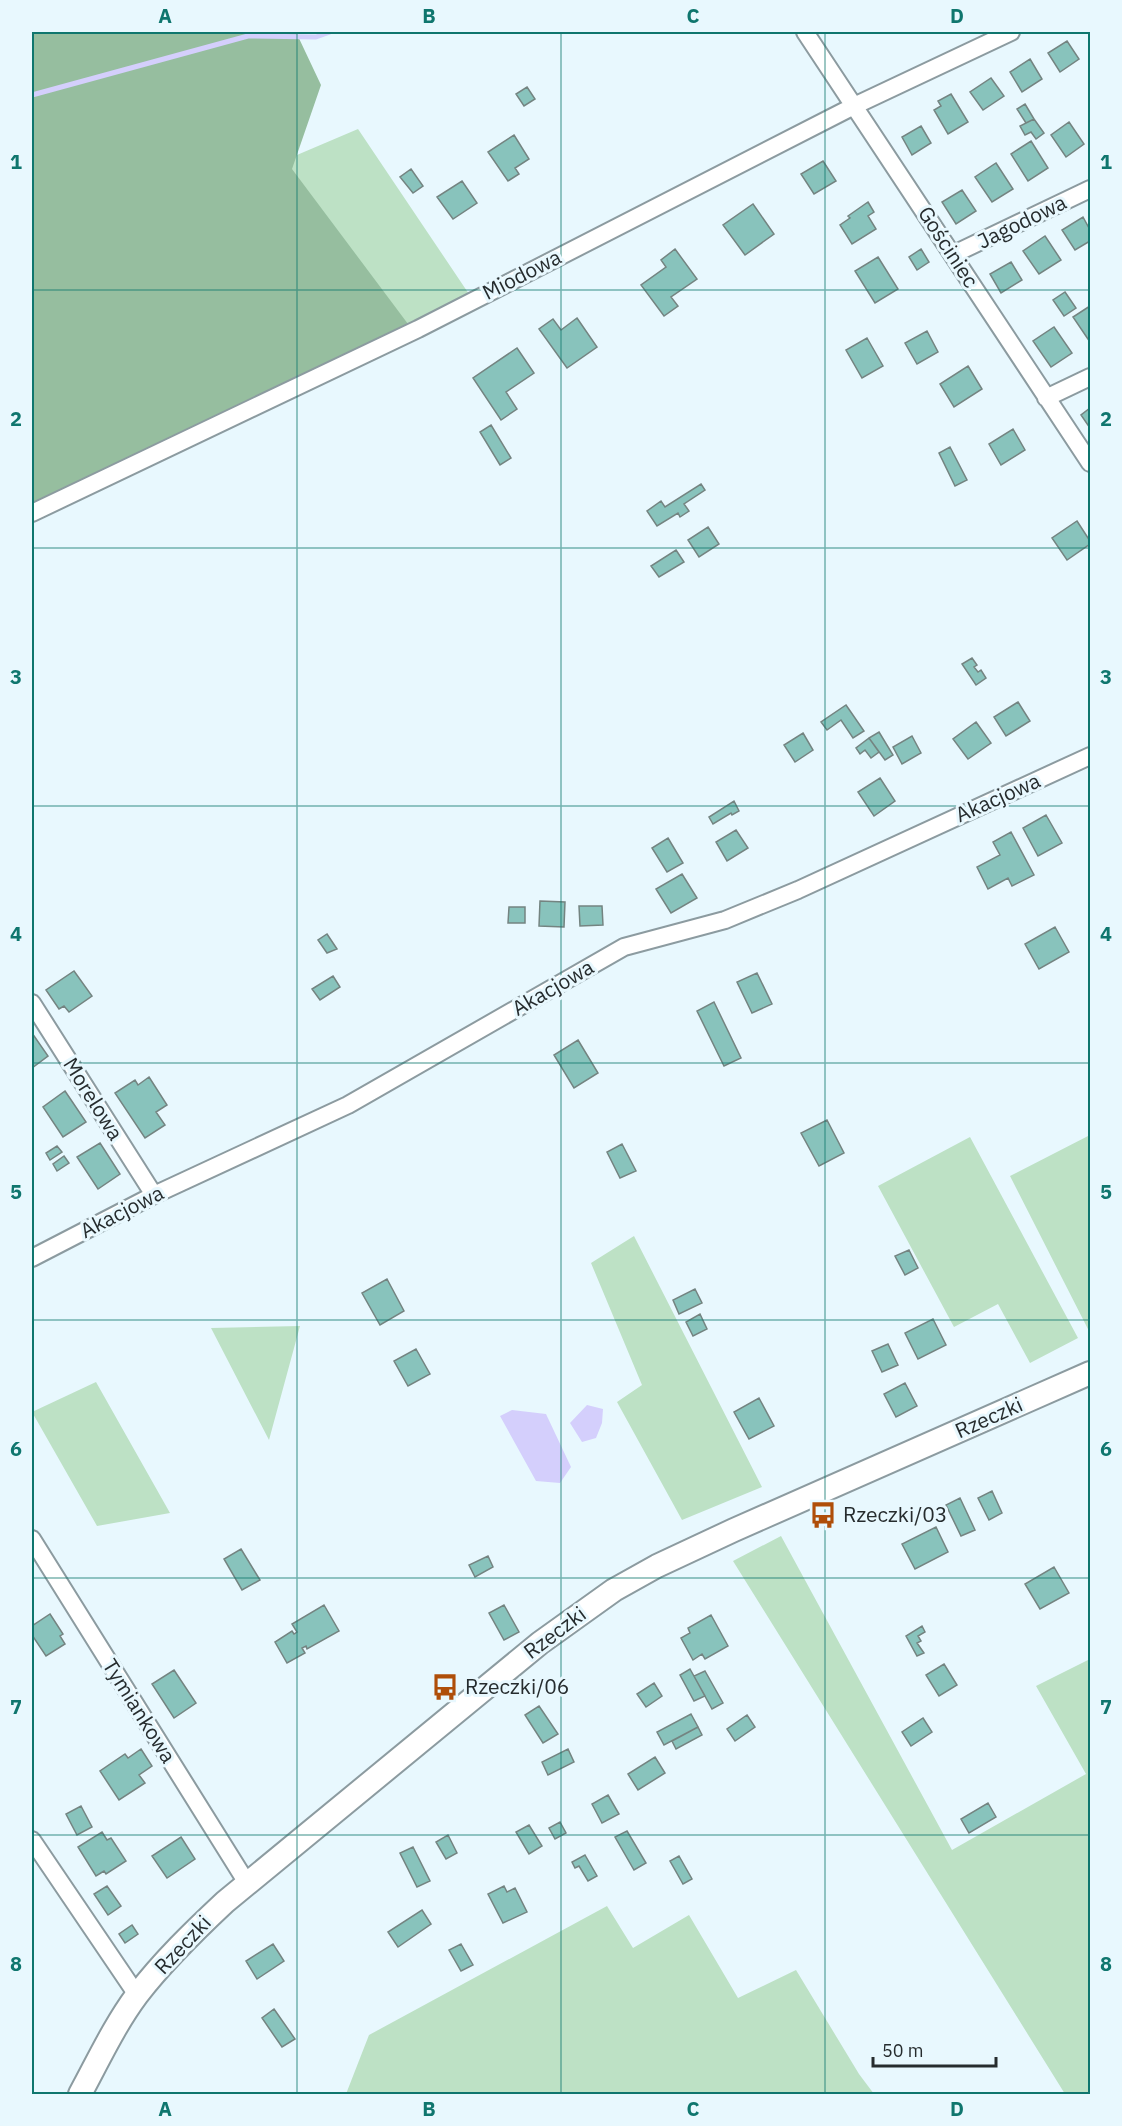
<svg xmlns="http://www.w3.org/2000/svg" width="1122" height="2126" font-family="'IBM Plex Sans',sans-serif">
<rect width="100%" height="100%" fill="#e8f8fe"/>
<path fill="#bde1c5" d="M358,129L473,300L418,329L32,268Z
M1090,1135V1333L1010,1176Z
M970,1137L1078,1338L1030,1363L998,1304L954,1327L878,1186Z
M634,1236L762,1487L682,1520L617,1402L642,1385L591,1263Z
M300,1326L269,1440L211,1328Z
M96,1382L170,1513L97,1526L32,1412Z
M781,1536L952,1850L1086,1774L1036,1686L1090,1659V2094H1065L733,1561Z
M607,1906L633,1948L689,1915L738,1998L796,1970L859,2074L874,2094H346L369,2035Z"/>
<path fill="#96be9f" d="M32,32H296L321,85L292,169L414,332L32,513Z"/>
<path fill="#d4cffc" d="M587,1405L603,1409L602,1423L596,1438L582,1442L570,1423Z
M512,1410L546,1414L571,1467L560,1483L536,1481L500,1416Z"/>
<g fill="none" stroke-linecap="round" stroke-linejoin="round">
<path stroke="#d4cffc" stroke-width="5" d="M32,95L248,36L316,37L330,32"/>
</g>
<path fill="#88c3bc" stroke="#748481" stroke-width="1.5" d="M1067,41L1079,59L1060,72L1048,53Z
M1030,59L1042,79L1022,92L1010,72Z
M991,78L1004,96L983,110L970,92Z
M527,87L535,99L524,106L516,94Z
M951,94L968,122L948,134L934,110L941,106L938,101Z
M1025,104L1034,119L1026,123L1017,109Z
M1034,119L1044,133L1036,139L1031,132L1025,135L1020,126Z
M1069,122L1084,144L1066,157L1051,135Z
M921,126L931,143L912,155L902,137Z
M514,135L529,159L515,168L519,174L508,181L488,152Z
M1031,141L1048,168L1028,181L1011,154Z
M823,161L836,181L814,194L801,174Z
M996,163L1013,189L992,202L975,177Z
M411,169L423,186L413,193L400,177Z
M462,181L477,203L453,219L437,197Z
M962,190L976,211L956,224L942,202Z
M868,202L874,212L868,216L876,229L852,244L840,225L850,218L848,216Z
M753,204L774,234L745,255L723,225Z
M1083,217L1090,230V241L1075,250L1062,230Z
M1045,236L1061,260L1039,274L1023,251Z
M675,249L697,279L671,297L678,306L664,316L641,285L666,267L661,260Z
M921,249L929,262L917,270L909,257Z
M878,257L898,289L875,303L855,271Z
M1011,262L1022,280L1001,293L990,274Z
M1065,292L1076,308L1064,316L1053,300Z
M1090,306V342L1073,317Z
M577,318L597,347L567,368L539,329L553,319L561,330Z
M1054,327L1072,353L1051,367L1033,341Z
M927,331L938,352L917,364L905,343Z
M867,338L883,366L862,378L846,350Z
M517,348L534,373L506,392L517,409L501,420L473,378Z
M968,366L982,389L954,407L940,384Z
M1090,408V428L1081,415Z
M491,425L511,458L500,465L480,432Z
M1013,429L1025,450L1001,465L989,444Z
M950,447L967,480L955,486L939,453Z
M701,484L705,490L684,504L689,511L680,517L678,513L657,526L647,511L661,501L665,507Z
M1077,521L1090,541V544L1067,560L1052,538Z
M708,527L719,544L699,557L688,540Z
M676,550L684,562L659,577L651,566Z
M972,658L977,665L974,667L978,672L981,670L986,678L976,685L962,664Z
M1018,702L1030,721L1006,736L994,717Z
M846,705L864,731L853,738L841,720L827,730L821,722Z
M976,722L991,743L968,759L953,739Z
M879,732L893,755L885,760L869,738Z
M803,733L813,750L795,762L784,745Z
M912,736L921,753L902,764L893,747Z
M869,738L879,752L871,758L865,750L860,754L856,748Z
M880,778L895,801L874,816L858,792Z
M734,801L739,811L732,815L731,813L713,824L709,817Z
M1046,815L1062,843L1038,856L1023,828Z
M736,830L748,848L727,861L716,842Z
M1011,832L1034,875L1012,886L1008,878L988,889L977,867L1000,855L993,842Z
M668,838L683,863L667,872L652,848Z
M682,874L697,898L671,913L656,889Z
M540,901L565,902L564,927L539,926Z
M579,906H602L603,925L580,926Z
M509,907H525V923H508Z
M1055,927L1069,952L1039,969L1025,944Z
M327,934L337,949L327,953L318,940Z
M74,971L92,996L69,1012L64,1006L59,1009L46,990Z
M757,973L772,1004L752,1013L737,982Z
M333,976L340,987L320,1000L312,989Z
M714,1002L741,1058L724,1066L697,1011Z
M32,1033L48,1056L32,1068Z
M578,1040L598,1073L574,1088L554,1055Z
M149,1077L167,1105L156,1112L165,1125L145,1138L115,1093L135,1080L138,1085Z
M65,1091L86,1122L63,1137L43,1107Z
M827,1120L844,1153L819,1166L801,1133Z
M100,1143L120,1174L98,1189L77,1157Z
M622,1144L636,1171L620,1178L607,1152Z
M57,1146L62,1152L50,1160L46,1153Z
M64,1156L69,1163L57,1171L53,1164Z
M909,1250L918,1268L905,1275L895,1256Z
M387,1279L404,1311L380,1325L362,1293Z
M695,1289L702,1303L679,1314L673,1300Z
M700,1314L707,1329L693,1336L686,1322Z
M933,1319L946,1345L918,1359L905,1333Z
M888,1344L898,1365L882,1372L872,1351Z
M416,1349L430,1374L408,1386L394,1361Z
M905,1383L917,1406L896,1417L884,1394Z
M759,1398L774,1426L749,1439L734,1412Z
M992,1491L1002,1513L989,1520L978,1498Z
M960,1498L975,1530L961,1536L946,1505Z
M936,1527L948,1552L915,1569L902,1544Z
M241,1549L260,1580L242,1590L224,1559Z
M488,1556L493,1567L475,1577L469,1565Z
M1054,1567L1069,1593L1040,1609L1025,1584Z
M324,1605L339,1631L307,1649L306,1646L302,1648L305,1653L287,1663L275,1642L292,1631L294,1634L297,1632L292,1624Z
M504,1605L519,1632L504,1640L489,1613Z
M50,1614L63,1634L60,1636L65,1644L46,1656L32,1635V1626Z
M711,1615L728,1646L705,1659L702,1654L693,1660L681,1638L690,1633L688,1628Z
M922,1626L925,1632L918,1636L921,1641L917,1643L924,1653L917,1656L906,1636Z
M944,1664L957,1685L939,1696L926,1675Z
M690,1669L705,1696L694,1701L680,1675Z
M174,1670L196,1703L174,1718L152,1684Z
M705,1671L723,1703L712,1709L694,1676Z
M654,1683L662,1696L646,1707L637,1694Z
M539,1706L558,1734L543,1743L525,1715Z
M691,1714L698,1727L664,1745L657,1732Z
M747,1715L755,1727L735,1741L727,1729Z
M923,1718L932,1732L911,1746L902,1732Z
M698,1727L702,1735L676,1749L672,1741Z
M141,1749L152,1766L139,1775L145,1783L119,1800L100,1771L125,1754L128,1758Z
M568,1749L574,1762L548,1775L542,1762Z
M655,1757L665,1773L638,1790L628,1774Z
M608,1795L619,1814L602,1823L592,1804Z
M988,1803L996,1817L969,1833L961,1819Z
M81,1806L92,1827L77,1835L66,1814Z
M560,1822L566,1833L555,1839L549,1828Z
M529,1825L542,1846L529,1854L516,1832Z
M627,1831L646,1863L634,1870L615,1837Z
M102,1832L107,1840L111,1838L126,1861L106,1874L104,1871L96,1876L78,1847Z
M448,1835L457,1853L446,1859L436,1842Z
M181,1837L195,1859L167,1878L152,1856Z
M413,1847L430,1881L417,1887L400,1853Z
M585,1855L597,1876L588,1881L579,1866L575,1868L572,1862Z
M679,1856L692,1879L683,1884L670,1861Z
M107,1886L121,1906L108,1915L94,1894Z
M504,1886L507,1892L515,1888L527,1912L503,1923L488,1894Z
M422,1910L431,1924L398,1947L388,1932Z
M132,1925L138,1934L125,1943L119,1934Z
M273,1944L284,1961L257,1979L246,1961Z
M461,1944L473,1965L461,1971L449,1950Z
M274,2009L295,2039L282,2047L262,2018Z"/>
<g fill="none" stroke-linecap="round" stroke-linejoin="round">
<defs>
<path id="minor" d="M805,32L1090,463
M954,254L1090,189
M1046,398L1090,377
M32,513L418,329L854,106L1011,32
M32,1003L154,1195
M32,1258L154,1195L348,1105L624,947L725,920L798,890L1090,756
M32,1539L247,1883
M32,1840L137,1995"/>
<path id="secondary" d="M80,2094C98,2061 114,2026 137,1995C163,1961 194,1931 225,1902L540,1643L614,1590L657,1566L734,1530L1090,1373"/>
</defs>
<use href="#minor" stroke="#8c9ba0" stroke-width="20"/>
<use href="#secondary" stroke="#8c9ba0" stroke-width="26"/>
<use href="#minor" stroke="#fff" stroke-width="16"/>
<use href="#secondary" stroke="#fff" stroke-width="22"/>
</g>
<path fill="none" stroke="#0f766e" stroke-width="1.5" stroke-opacity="0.55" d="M297,32V2094M561,32V2094M825,32V2094M32,290H1090M32,548H1090M32,806H1090M32,1063H1090M32,1320H1090M32,1578H1090M32,1835H1090"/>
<defs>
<symbol id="bus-bare" viewBox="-9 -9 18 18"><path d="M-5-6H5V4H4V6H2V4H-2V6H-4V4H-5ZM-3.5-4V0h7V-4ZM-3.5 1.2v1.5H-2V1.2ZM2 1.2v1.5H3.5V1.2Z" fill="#af4e09" stroke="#e8f8fe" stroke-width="2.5" paint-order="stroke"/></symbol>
</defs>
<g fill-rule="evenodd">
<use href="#bus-bare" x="804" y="1496" width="38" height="38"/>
<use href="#bus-bare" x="426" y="1668" width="38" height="38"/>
</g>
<g text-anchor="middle" stroke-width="6" stroke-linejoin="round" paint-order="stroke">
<g font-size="21" fill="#262c2e" stroke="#e8f8fe">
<text transform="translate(1022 222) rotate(-26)" y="7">Jagodowa</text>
<text transform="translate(948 247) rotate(57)" y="7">Gościniec</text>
<text transform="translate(522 275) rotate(-27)" y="7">Miodowa</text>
<text transform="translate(998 798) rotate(-24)" y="7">Akacjowa</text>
<text transform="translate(553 988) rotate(-30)" y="7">Akacjowa</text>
<text transform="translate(93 1099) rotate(58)" y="7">Morelowa</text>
<text transform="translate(122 1212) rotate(-27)" y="7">Akacjowa</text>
<text transform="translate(989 1418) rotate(-24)" y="7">Rzeczki</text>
<text transform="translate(555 1633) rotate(-37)" y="7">Rzeczki</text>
<text transform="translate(139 1711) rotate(58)" y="7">Tymiankowa</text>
<text transform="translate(183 1945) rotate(-47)" y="7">Rzeczki</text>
</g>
<g font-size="21" fill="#262c2e" stroke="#e8f8fe" text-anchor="start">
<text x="843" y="1522">Rzeczki/03</text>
<text x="465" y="1694">Rzeczki/06</text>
</g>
</g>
<rect width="1122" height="2126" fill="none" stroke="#e8f8fe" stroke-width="66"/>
<path d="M873 2057v9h123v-9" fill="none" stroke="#262c2e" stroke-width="3"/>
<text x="882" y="2057" font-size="18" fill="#262c2e" stroke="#e8f8fe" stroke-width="4.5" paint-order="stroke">50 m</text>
<rect x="33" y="33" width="1056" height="2060" fill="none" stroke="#0f766e" stroke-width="2"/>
<g font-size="20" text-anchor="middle" font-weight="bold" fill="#0f766e">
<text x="165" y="23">A</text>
<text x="429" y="23">B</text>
<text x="693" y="23">C</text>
<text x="957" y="23">D</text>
<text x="16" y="169">1</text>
<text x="1106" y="169">1</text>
<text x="16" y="426">2</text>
<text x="1106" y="426">2</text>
<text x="16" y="684">3</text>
<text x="1106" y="684">3</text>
<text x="16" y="941">4</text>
<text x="1106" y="941">4</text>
<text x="16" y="1199">5</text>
<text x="1106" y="1199">5</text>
<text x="16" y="1456">6</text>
<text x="1106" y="1456">6</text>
<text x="16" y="1714">7</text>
<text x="1106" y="1714">7</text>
<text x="16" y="1971">8</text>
<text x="1106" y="1971">8</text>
<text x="165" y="2116">A</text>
<text x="429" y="2116">B</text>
<text x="693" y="2116">C</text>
<text x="957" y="2116">D</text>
</g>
</svg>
